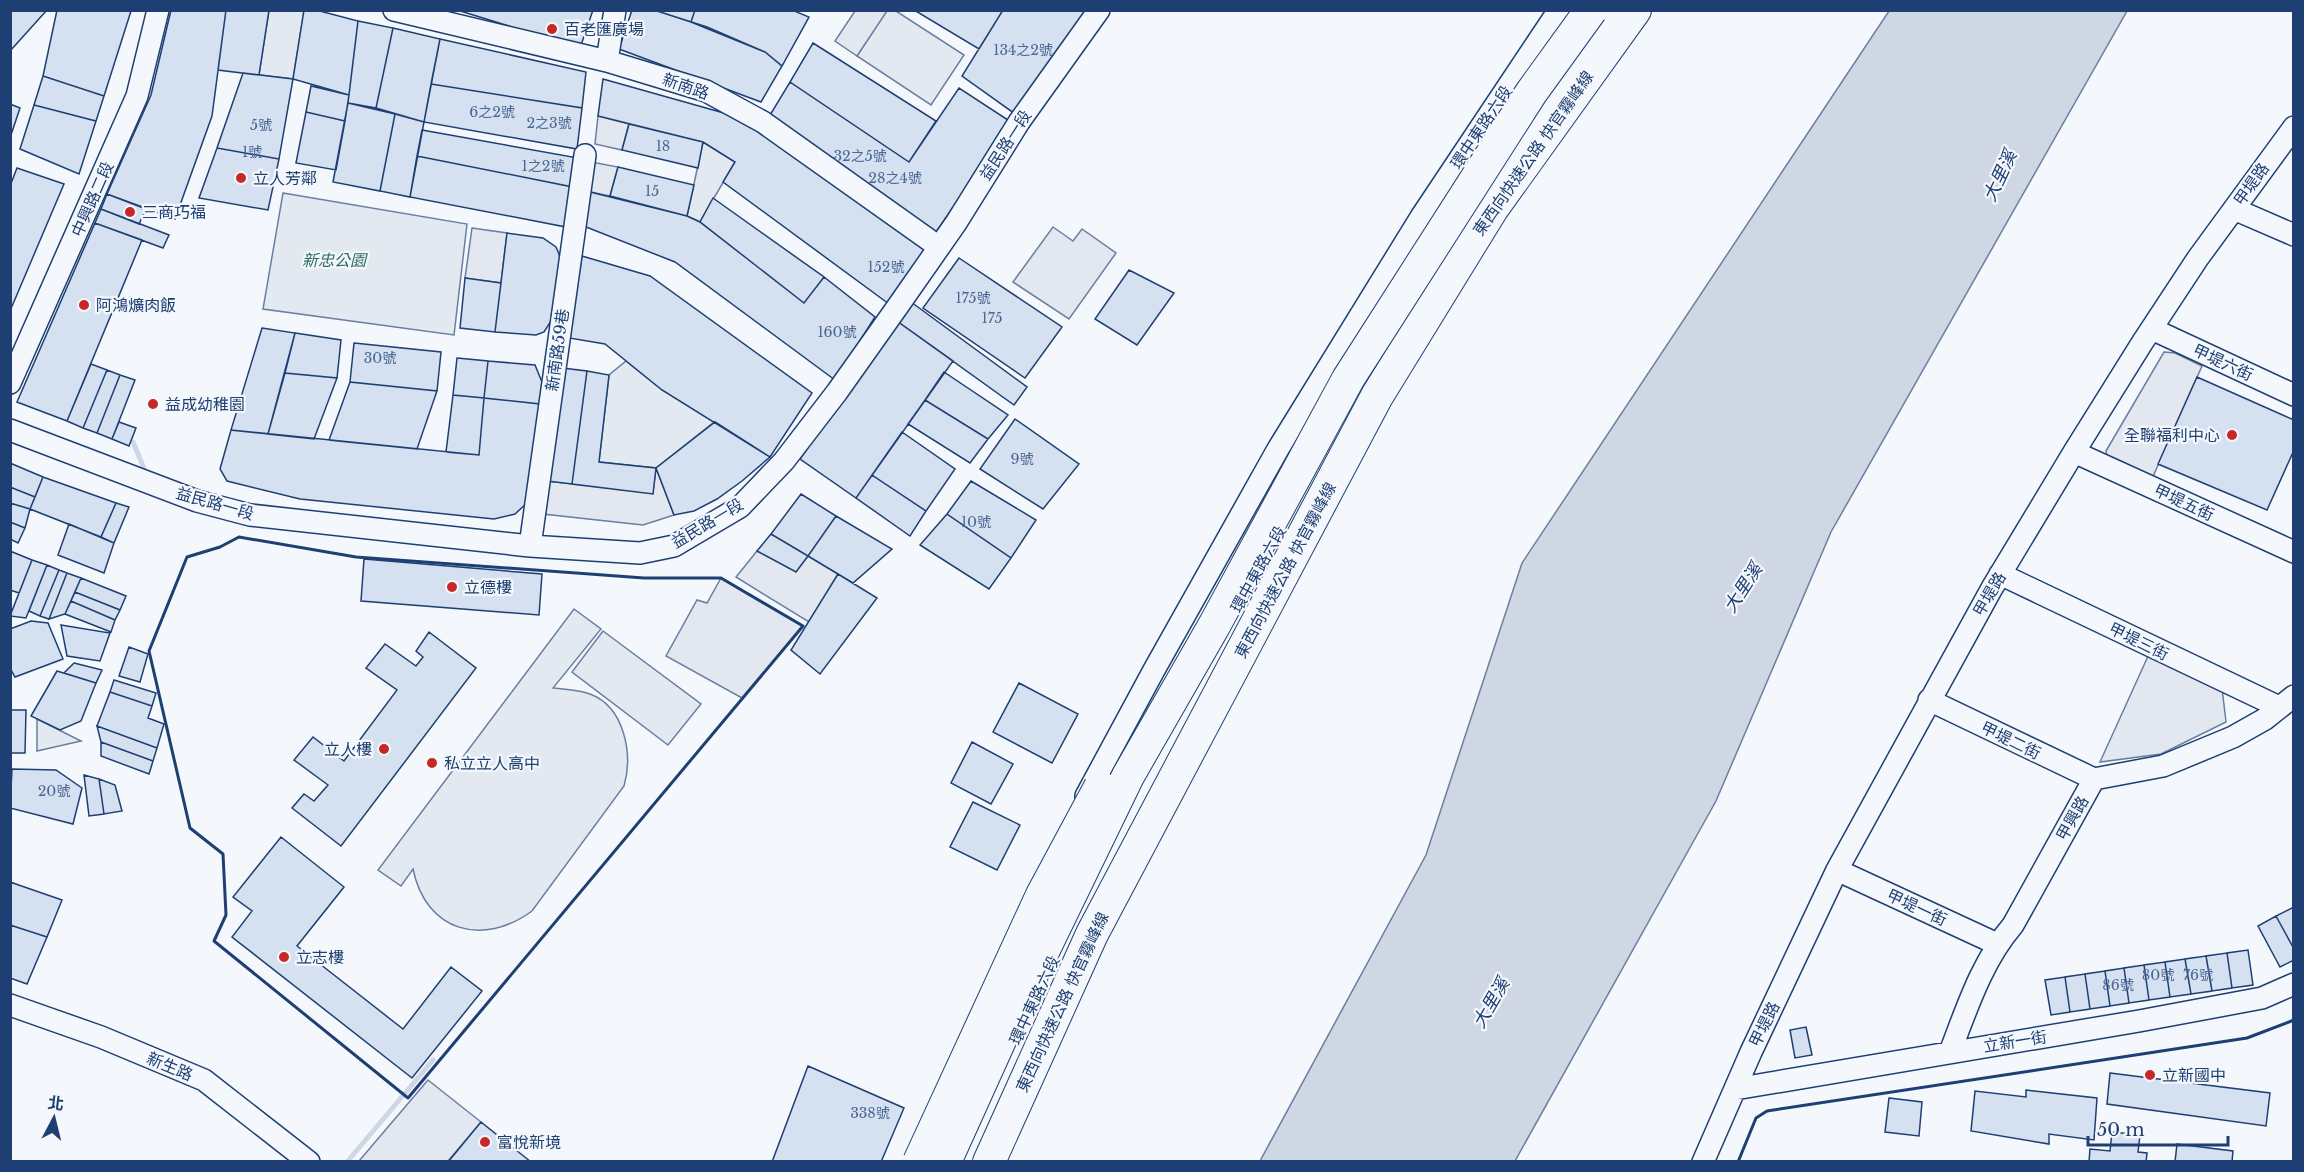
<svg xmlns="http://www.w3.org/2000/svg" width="2304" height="1172" font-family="'Libre Baskerville','Noto Sans TC',serif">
<rect width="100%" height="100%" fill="#f4f7fb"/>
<path fill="#e3e9f0" stroke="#687fa3" stroke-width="1.5" d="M887,10L896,11L964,55L931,105L857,56Z
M269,11H304L293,79L259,75Z
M703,142L735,162L700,222L687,216Z
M283,193L467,224L454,335L263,309Z
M626,361L662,390L714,422L656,468L599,462L609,375Z
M574,609L601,629L553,688C565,689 578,690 590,694C625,707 633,755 624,786L532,911C483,947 426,932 413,869L401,886L378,870Z
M603,631L701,704L668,745L572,672Z
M37,719L81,741L37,751Z"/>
<path fill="#e3e8f0" stroke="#687fa3" stroke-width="1.5" d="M855,11H887L857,56L835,41Z
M598,116L629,124L622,150L595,144Z
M591,162L618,167L610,196L586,191Z
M1053,227L1073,241L1082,229L1116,253L1069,319L1013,282Z
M472,228L507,233L501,283L465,278Z
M2164,352L2175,353L2202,366L2151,481L2108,461L2106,451Z
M656,468L674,515L643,525L543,514L547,481L653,493Z
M757,551L796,571L808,556L838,574L809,622L736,577Z
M721,578L803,626L742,698L666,656L697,600L707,603Z
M2149,654L2222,688L2226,722L2161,754L2100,762Z
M428,1080L481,1122L448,1161H359Z"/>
<path fill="#cfd7e4" stroke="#687fa3" stroke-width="1.5" d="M1889,11H2127L1831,532L1716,801L1515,1161H1260L1426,855L1522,563Z"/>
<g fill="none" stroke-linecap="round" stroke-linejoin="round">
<path stroke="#cfd7e4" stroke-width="5" d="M133,442L145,471
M347,1162L433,1060"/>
</g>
<path fill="#d5e0f0" stroke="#1d3f73" stroke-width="1.5" d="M10,10H47L10,51Z
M57,10L131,11L104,96L43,76Z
M171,10H226L212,116L175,219L107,194L151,95Z
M226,10H269L259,75L218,70Z
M304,10H316L358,21L349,95L293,79Z
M457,10H593L580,48Z
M632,10H654L707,27L765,52L782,66L761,102L619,49Z
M654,10H695L691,22Z
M695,10H792L809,17L782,66L765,52L691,22Z
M914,10H1003L979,49Z
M1003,10H1082L1087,13L1018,116L962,76Z
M358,21L393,28L376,108L348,103Z
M393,28L440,39L424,122L376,108Z
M440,39L586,72L582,108L431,84Z
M813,43L936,121L909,162L790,82Z
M243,73L293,79L279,159L217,148Z
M43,76L104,96L96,121L34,105Z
M603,79L738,117L929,245L889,304L723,182L735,162L703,142L598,116Z
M790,82L909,162L959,88L1011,122L932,238L767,120Z
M431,84L582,108L577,149L424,122Z
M311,86L349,95L345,121L306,112Z
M348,103L395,114L380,191L333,182Z
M10,104L20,108L10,138Z
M34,105L96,121L79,174L20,149Z
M306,112L345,121L336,170L296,163Z
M395,114L424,122L410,197L380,191Z
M629,124L703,142L698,168L622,150Z
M422,130L578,158L573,187L417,156Z
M217,148L279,159L268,210L199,198Z
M417,156L573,187L566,227L410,197Z
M618,167L694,185L687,216L610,196Z
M17,168L64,184L10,311V186Z
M586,191L687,216L700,222L804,303L824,277L875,317L835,380L675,262L581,225Z
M107,194L146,209L139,224L101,209Z
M713,198L824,277L804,303L700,222Z
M101,209L169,235L163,248L95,223Z
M95,223L142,240L67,421L17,402Z
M507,233L543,238L556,247L559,254L561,262L553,318L544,332L536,335L495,332Z
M582,256L650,276L812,393L770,457L662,390L605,344L569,338Z
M959,258L1062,327L1025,378L923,308Z
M1129,270L1174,293L1137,345L1095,319Z
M465,278L501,283L495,332L460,328Z
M911,302L1027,387L1014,405L897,321Z
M897,321L953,361L856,498L800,459Z
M262,328L295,333L268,434L231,430Z
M295,333L341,340L337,378L285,373Z
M354,343L441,352L437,391L350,382Z
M457,358L488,361L484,398L453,395Z
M488,361L535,365L542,382L540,404L484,398Z
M91,364L107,370L83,428L67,421Z
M562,368L587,371L572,484L547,481Z
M107,370L120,375L97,433L83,428Z
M587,371L609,375L599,462L656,468L653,494L572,484Z
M944,372L1008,415L988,439L925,400Z
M285,373L337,378L314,439L268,434Z
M120,375L135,380L112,439L97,433Z
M2197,377L2294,420V450L2267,510L2158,464Z
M350,382L437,391L417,449L329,440Z
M453,395L484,398L479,455L446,452Z
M484,398L540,404L528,502L515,514L494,519L300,499L227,481L220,469L231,430L479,455Z
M925,400L988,439L970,463L908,424Z
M1015,419L1079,464L1043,509L980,469Z
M119,422L136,428L129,446L112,439Z
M715,422L770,457L742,481L717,499L694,511L674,515L656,468Z
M902,432L955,469L926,511L872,475Z
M10,463L43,477L35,497L10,487Z
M872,475L926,511L910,536L856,498Z
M43,477L116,503L101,537L30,509Z
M971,481L1036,520L1011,558L947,514Z
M10,487L35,497L30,509L10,503Z
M801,494L836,516L808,556L771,534Z
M10,503L30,509L25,528L10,522Z
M116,503L129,507L114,543L101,537Z
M947,514L1011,558L989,589L920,545Z
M836,516L892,549L853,583L808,556Z
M10,522L25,528L18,543L10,539Z
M69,524L114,543L104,573L58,555Z
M771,534L808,556L796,572L757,551Z
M10,551L32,560L19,593L10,590Z
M364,559L542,574L539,615L361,601Z
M32,560L47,565L26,618L10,616Z
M47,565L59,570L40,616L29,611Z
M59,570L67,573L49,619L40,616Z
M67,573L81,578L65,614L49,619Z
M838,574L877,598L820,674L791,650Z
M81,578L126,596L120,610L75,592Z
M75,592L120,610L115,620L71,601Z
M71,601L115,620L111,632L65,614Z
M31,621L48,623L63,659L15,677L10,668V629Z
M61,625L110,633L100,661L67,656Z
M429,632L476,668L341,846L292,808L304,794L314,801L328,785L294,760L313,737L344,761L397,690L366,668L385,644L416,666L423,657L416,651Z
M129,647L148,654L140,682L119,676Z
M74,663L102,670L96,683L64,673Z
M57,671L96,683L81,721L60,730L31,716Z
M114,680L156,693L152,706L110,692Z
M1019,683L1078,714L1052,763L993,732Z
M110,692L152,706L148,718L164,724L157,748L97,726Z
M10,710H26L25,753H10Z
M97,726L157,748L153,761L101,742Z
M101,742L153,761L149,774L101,756Z
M972,742L1013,764L991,804L951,783Z
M12,769L56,770L82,788L73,824L10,808Z
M84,775L99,779L104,814L89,816Z
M99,779L115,785L122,811L104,814Z
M973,802L1020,825L997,870L950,847Z
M281,837L344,887L297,946L403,1029L451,967L482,991L412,1078L232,937L252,911L233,897Z
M10,882L62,900L47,937L10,925Z
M2294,907V949L2276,916Z
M2276,916L2294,949V960L2280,967L2258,926Z
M10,925L47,937L27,984L10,978Z
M2248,950L2253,985L2232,988L2227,953Z
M2227,953L2232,988L2212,991L2206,956Z
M2206,956L2212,991L2191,994L2185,959Z
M2185,959L2191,994L2170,997L2165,962Z
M2165,962L2170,997L2149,1000L2144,965Z
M2144,965L2149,1000L2129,1003L2124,968Z
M2124,968L2129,1003L2110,1006L2105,971Z
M2105,971L2110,1006L2090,1009L2085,974Z
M2085,974L2090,1009L2070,1012L2065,977Z
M2065,977L2070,1012L2051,1015L2045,980Z
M1806,1027L1812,1055L1795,1058L1790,1030Z
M808,1066L904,1108L881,1162H772Z
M2110,1073L2270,1093L2266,1126L2107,1104Z
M2026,1090L2097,1098L2094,1140L2049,1134V1144L1971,1131L1975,1091L2026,1097Z
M1889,1098L1922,1102L1919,1136L1885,1132Z
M481,1122L531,1162H448Z
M2112,1132L2140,1135L2138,1152L2147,1153L2146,1162H2089L2090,1149L2110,1151Z
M2177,1144L2233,1151L2232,1162H2175Z"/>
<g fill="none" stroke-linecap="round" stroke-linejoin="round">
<defs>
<path id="minor" d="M394,10L607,61L706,91L763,122L939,247
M607,61L615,10
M1498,171L1613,10
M2234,209L2294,235
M2152,329L2294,395
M10,383L137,96L158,10
M10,430L197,501L250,515L530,546L640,553L674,546L740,507L784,461L837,392L898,306L956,223L1019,122L1099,10
M2074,452L2294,552
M530,546L585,155
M2000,574L2279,707
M1929,700L2094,779
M1086,796L1154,670L1278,449L1421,217L1559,10
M1837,870L1997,944
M10,1005L101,1037L204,1080L309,1162
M1950,1052C1967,1008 1982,961 2013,925L2094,779L2163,766L2233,737L2265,719L2294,696
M1735,1089L2139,1021L2262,998L2294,984
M1703,1162L1751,1052L1837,870L1992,588L2074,452L2142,343L2198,258L2294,127"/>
<path id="highway" d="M989,1162L1092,934L1377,396L1492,209L1635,10"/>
</defs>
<use href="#minor" stroke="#1d3f73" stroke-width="24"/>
<use href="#highway" stroke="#1d3f73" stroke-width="34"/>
<use href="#minor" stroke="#f4f7fb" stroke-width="21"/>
<use href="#highway" stroke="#f4f7fb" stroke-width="32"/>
<defs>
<path id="highway-bridge" d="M919,1162L1042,895L1100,787
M945,1162L1001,1038L1128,776L1215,624L1348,379L1531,93L1591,10"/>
</defs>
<use href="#highway-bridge" stroke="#1d3f73" stroke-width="34" stroke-linecap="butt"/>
<use href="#highway-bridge" stroke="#f4f7fb" stroke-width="32"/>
<path stroke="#1d3f73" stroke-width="3" d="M239,537L356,557L644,578H721L803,626L408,1098L214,941L226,915L223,854L190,828L149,651L187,557L220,547Z
M1738,1162L1756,1118L1767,1111L2247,1038L2294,1020"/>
</g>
<g fill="#c62828" stroke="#f4f7fb" stroke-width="2">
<circle cx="552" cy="29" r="6"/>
<circle cx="241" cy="178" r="6"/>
<circle cx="130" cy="212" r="6"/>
<circle cx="84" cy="305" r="6"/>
<circle cx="153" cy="404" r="6"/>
<circle cx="2232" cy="435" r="6"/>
<circle cx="452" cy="587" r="6"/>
<circle cx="384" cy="749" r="6"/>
<circle cx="432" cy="763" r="6"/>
<circle cx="284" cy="957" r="6"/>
<circle cx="2150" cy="1075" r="6"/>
<circle cx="485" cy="1142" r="6"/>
</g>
<g text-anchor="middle" stroke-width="4.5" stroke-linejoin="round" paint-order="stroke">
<g font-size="14" fill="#4b6792">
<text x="1023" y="55">134之2號</text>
<text x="492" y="117">6之2號</text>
<text x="549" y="128">2之3號</text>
<text x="261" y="130">5號</text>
<text x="663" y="151">18</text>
<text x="252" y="157">1號</text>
<text x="860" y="161">32之5號</text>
<text x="543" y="171">1之2號</text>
<text x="895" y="183">28之4號</text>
<text x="652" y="196">15</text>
<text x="886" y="272">152號</text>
<text x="973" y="303">175號</text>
<text x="992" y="323">175</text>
<text x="837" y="337">160號</text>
<text x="380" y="363">30號</text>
<text x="1022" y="464">9號</text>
<text x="976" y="527">10號</text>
<text x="54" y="796">20號</text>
<text x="2158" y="980">80號</text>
<text x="2198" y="980">76號</text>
<text x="2118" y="990">86號</text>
<text x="870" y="1118">338號</text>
</g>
<g font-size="16" fill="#1d3f73" stroke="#f4f7fb" text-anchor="start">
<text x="564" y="35">百老匯廣場</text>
<text x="253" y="184">立人芳鄰</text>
<text x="142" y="218">三商巧福</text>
<text x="96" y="311">阿鴻爌肉飯</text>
<text x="165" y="410">益成幼稚園</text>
<text x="2220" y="441" text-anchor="end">全聯福利中心</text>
<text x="464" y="593">立德樓</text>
<text x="372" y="755" text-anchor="end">立人樓</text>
<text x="444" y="769">私立立人高中</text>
<text x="296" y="963">立志樓</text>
<text x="2162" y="1081">立新國中</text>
<text x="497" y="1148">富悅新境</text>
</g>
<g font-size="16" fill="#1d3f73" stroke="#f4f7fb">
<text transform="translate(686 86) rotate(19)" y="6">新南路</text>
<text transform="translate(1481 127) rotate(-56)" y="6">環中東路六段</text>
<text transform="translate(1005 145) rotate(-57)" y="6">益民路一段</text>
<text transform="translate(1533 153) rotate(-55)" y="6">東西向快速公路 快官霧峰線</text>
<text transform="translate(2251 184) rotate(-55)" y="6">甲堤路</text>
<text transform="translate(92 199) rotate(-66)" y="6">中興路二段</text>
<text transform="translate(557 350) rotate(-82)" y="6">新南路59巷</text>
<text transform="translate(2223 362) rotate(25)" y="6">甲堤六街</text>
<text transform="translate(2184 502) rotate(25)" y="6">甲堤五街</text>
<text transform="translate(215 503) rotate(16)" y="6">益民路一段</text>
<text transform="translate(707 523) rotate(-31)" y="6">益民路一段</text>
<text transform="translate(1258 569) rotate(-61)" y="6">環中東路六段</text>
<text transform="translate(1285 570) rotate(-62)" y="6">東西向快速公路 快官霧峰線</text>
<text transform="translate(1989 594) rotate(-60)" y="6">甲堤路</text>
<text transform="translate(2139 641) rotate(26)" y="6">甲堤三街</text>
<text transform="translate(2011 740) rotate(26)" y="6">甲堤二街</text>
<text transform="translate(2072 818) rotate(-61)" y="6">甲興路</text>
<text transform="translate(1917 907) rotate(25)" y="6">甲堤一街</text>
<text transform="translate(1034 1000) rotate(-65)" y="6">環中東路六段</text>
<text transform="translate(1062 1002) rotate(-65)" y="6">東西向快速公路 快官霧峰線</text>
<text transform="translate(1764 1024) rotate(-64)" y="6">甲堤路</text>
<text transform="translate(2015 1041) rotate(-9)" y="6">立新一街</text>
<text transform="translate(170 1066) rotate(23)" y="6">新生路</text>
</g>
<g font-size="16" font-style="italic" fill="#2c6c60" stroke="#f4f7fb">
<text x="334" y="266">新忠公園</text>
</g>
<g font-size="18" font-style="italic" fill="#1d3f73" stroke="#f4f7fb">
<text transform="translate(2000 176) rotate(-65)" y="6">大里溪</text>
<text transform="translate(1743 588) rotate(-57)" y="6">大里溪</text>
<text transform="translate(1491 1003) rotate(-60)" y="6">大里溪</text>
</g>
</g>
<rect width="2304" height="1172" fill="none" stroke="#1d3f73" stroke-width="24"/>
<g transform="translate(54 1118) rotate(7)" stroke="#f4f7fb" stroke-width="4.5" paint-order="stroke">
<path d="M0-4.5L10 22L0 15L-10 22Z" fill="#1d3f73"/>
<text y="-9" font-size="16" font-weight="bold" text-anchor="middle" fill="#1d3f73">北</text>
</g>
<path d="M2088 1136v9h140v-9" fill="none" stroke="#1d3f73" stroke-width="3"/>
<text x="2097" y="1136" font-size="18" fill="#1d3f73" stroke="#f4f7fb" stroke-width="4.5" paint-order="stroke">50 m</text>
</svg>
